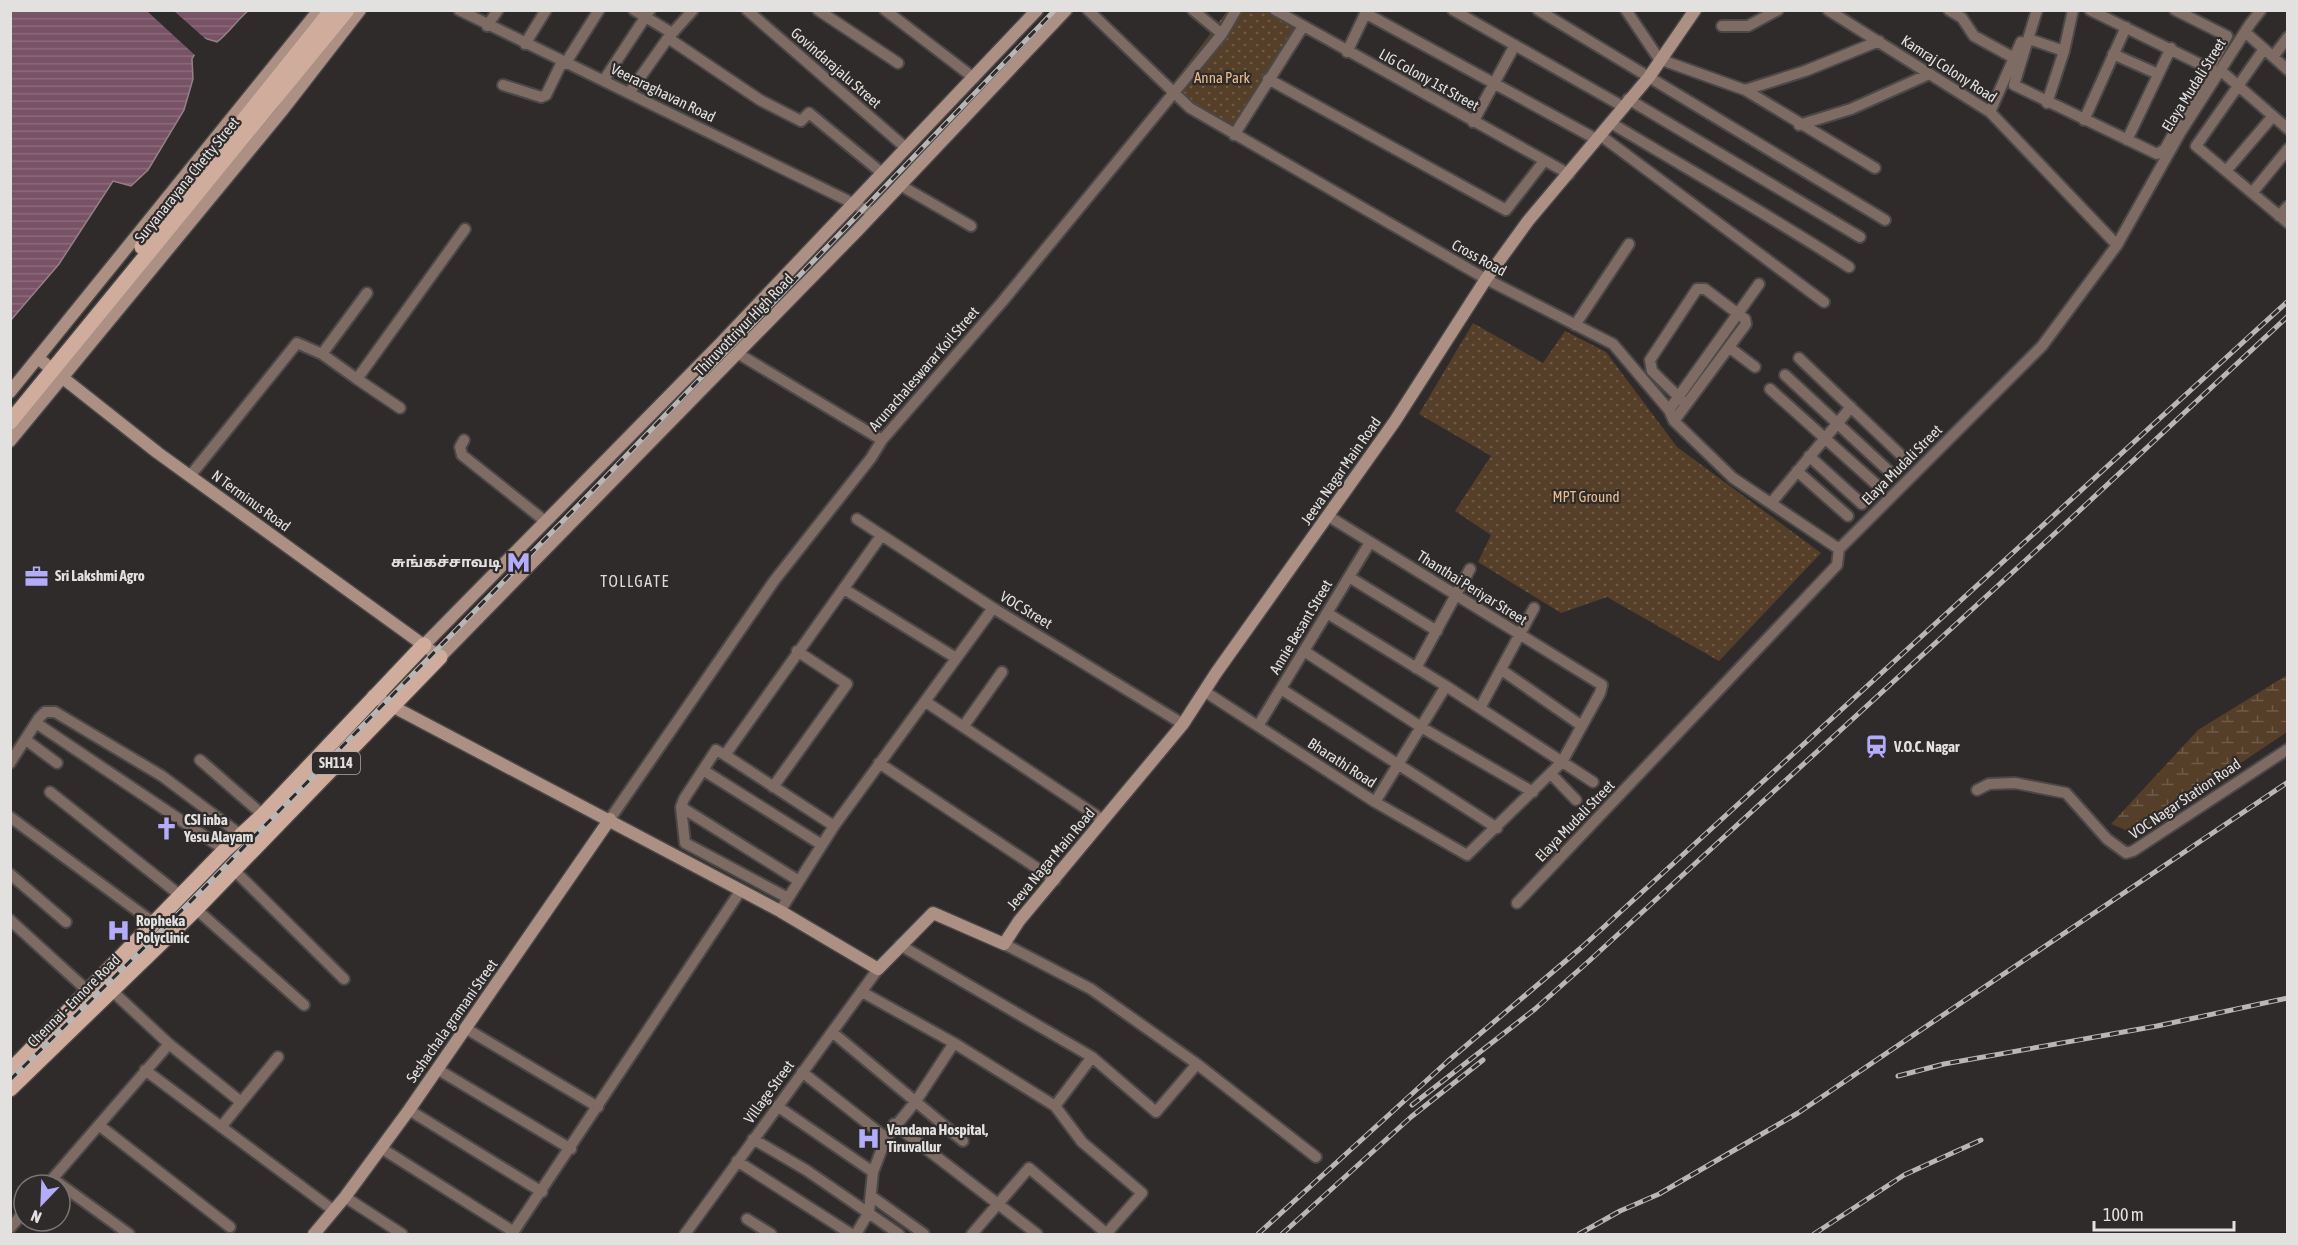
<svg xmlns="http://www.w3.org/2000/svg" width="2298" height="1245" font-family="'Asap Condensed','Noto Sans Tamil',sans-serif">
<defs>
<pattern id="wetland-marsh" width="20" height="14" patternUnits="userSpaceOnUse" patternTransform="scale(1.5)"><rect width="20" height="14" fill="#563f28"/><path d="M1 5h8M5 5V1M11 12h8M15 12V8" fill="none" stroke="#6e5a47"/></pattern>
<pattern id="park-dots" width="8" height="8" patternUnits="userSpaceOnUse" patternTransform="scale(1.5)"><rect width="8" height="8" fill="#563f28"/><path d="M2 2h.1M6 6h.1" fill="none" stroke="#6e5a47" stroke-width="1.8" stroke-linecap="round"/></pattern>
<pattern id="water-rules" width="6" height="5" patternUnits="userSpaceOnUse" patternTransform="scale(1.5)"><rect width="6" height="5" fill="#785366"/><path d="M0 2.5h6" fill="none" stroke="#8b6b7c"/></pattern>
</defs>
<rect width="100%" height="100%" fill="#2f2b2b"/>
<path fill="url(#wetland-marsh)" d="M2287,675V732L2135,834L2111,824L2198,730Z"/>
<path fill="url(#park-dots)" d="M1227,11H1268L1297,29L1231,128L1182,100L1175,81Z
M1473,323L1543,363L1565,331L1606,352L1677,447L1821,553L1719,661L1607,597L1561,613L1478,562L1491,535L1455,511L1491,456L1419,414Z"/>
<path fill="url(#water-rules)" stroke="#987e8b" stroke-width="1.5" d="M11,11H248C237,20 228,34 217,42L204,38L192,59L193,79L184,110L148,170L131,186L113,181L59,264L11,320Z"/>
<path fill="#2f2b2b" d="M147,11H174L209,42L206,41L197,57Z"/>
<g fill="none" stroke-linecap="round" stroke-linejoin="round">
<defs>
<path id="street" d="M459,10L873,213
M634,10L672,33
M747,10L906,148
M818,10L898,63
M885,10L974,78
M1088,10L1190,108L1486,279L1613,344L1669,410L1674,421L1733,478L1839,549
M1193,10L1222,34
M1275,10L1569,174
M1453,10L1622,106
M1538,10L1885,220
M1626,10L1659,59L1745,90L1875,168
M1828,10L1990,112L2117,245
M1949,10L1962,18L1974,36L2014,58
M2037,10L2014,85L2157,154L2165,149L2227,36L2175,10
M2090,10L2214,71
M1365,13L1596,139
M487,26L498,10
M1722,26H1748L1778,10
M2245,32L2288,70
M668,38L760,100L801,121L809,113L882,173
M2029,39L2064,51
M525,44L546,10
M2264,49L2196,146L2288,223
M1347,52L1367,10
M2113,54L2158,74
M2273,57L2288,37
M565,64L599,10
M2220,70L2288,129
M1268,79L1506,210L1544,161
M604,80L650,10
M503,85L541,97L546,95L562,62
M1745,90L1805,71L1879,41
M629,93L668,38L693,10
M1628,99L1860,237
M2047,103L2064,51L2073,10
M1990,112L2021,42
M2084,120L2126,27
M1473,122L1515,45
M1611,123C1691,171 1771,216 1849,267
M1799,125L1851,109L1927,75
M1234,135L1302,28
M1600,135L1824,302
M2127,140L2171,48
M2226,171L2273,116
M900,185L971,226
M2252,193L2288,149
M2279,216L2288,206
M1575,325L1629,244
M1730,348L1755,367
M737,353L882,440
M322,354L357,379
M1799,358L1903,457
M1785,375L1891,473
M1770,389L1877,485
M400,408L357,379L465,229
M1669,410L1759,284
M1674,421L1746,324L1745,319L1705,289H1697L1650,360L1652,371L1686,404
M464,440L460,447L462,455L545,521
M1809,456L1862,504
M1797,471L1848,516
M190,476L297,343L322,354L367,293
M1772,502L1851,407
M857,519L993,608L1183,724
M1349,577L1437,631
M844,589L956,658
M1327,613L1446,686L1593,782
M1304,651L1421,727L1533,792
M1416,668L1470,569
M1503,671L1582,726
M1281,689L1497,828
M1204,691L1375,802L1467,855L1562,762L1600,693L1602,685L1328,516
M926,702L1103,820
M1480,708L1534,608
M36,723L225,850
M1258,726L1369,544
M963,727L1002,672
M26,740L57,763
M725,755L716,750L684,799L681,807L685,843L788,898
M200,760L263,815
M10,763L39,718L45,712H55L162,776L241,835
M879,763L1055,880
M703,770L822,845
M1551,774L1576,800
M773,787L847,684L797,651
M1977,790L1989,784L2015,783L2066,793L2107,839L2126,853L2133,851L2288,749
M50,792L181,896
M1375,802L1446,686
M681,807L799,881
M10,817L154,923
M610,819L774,581L871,458L882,440L1002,302L1222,34L1236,10
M834,826L725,755L881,536
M233,869L344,979
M10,874L66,922
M1517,903L1837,565L1839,549L2042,346L2117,245L2180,133L2250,24L2261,10
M196,909L304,1005
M780,911L834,826L993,608
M10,920L89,992
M1004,944L1091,989L1197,1064L1316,1157
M900,945L1092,1057L1156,1112L1197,1064
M862,992L954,1043L1055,1106L1082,1142L1142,1193L1106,1234
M465,1028L598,1107
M832,1032L963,1141
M169,1044L241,1102
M437,1069L571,1149
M145,1070L333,1210
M802,1072L886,1138
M777,1106L873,1172
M1055,1106L1092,1057
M409,1110L542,1192
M894,1124L1037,1234
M100,1126L230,1227
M221,1127L278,1057
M753,1139L806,1170L899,1234
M381,1148L514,1232
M737,1161L851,1234
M53,1179L129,1234
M47,1185L169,1044L110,989
M871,1196L924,1234
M345,1197L402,1234
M747,1219L771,1234
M10,1228L24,1212
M512,1234L741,890
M685,1234L878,969
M856,1234L869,1212L873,1172L886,1138L916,1101L954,1043
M972,1234L1029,1168L1107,1234"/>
<path id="secondary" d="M39,359L158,453L440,657L857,231L1066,10
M10,392L319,10
M10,441L281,112L360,10
M424,645L721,343L1037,10
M373,696L780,911L878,969L933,913L1004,944L1019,921L1183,724L1216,673L1395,421L1486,279L1528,221L1649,77L1695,10
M314,1234L345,1197L409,1110L610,819"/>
<path id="primary" d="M142,247L332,10
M10,422L347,10
M10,1071L225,850L263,815L424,645
M10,1089L196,909L440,657"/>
</defs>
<use href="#street" stroke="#4c4848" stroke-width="14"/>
<use href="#secondary" stroke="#4c4848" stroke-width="15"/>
<use href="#primary" stroke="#4c4848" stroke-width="18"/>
<use href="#street" stroke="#7e6c64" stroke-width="10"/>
<use href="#secondary" stroke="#ac9084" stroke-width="12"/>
<use href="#primary" stroke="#cfac9c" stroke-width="15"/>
<defs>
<path id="rail" d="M1898,1076L1944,1064L2157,1026L2288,998
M10,1080L190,902L593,490L1055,10
M1412,1105L1535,1009L1589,961L2064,525L2288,316
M1258,1234L1448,1061L1582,947L2288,301
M1282,1234L1411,1117L1483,1060
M1579,1234L1620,1211L1659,1194L1798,1113L2288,782
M1814,1234L1904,1175L1981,1140"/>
</defs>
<use href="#rail" stroke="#b9b6b6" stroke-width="5"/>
<use href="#rail" stroke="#2f2b2b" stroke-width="3" stroke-dasharray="9" stroke-linecap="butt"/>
</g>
<defs>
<symbol id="metro-bare" viewBox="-9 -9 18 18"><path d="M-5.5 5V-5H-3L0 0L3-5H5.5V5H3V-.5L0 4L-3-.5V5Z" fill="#b3adf9" stroke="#2f2b2b" stroke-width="2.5" paint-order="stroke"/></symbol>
<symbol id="office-bare" viewBox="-9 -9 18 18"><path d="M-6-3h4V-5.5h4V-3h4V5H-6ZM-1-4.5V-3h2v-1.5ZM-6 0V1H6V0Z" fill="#b3adf9" stroke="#2f2b2b" stroke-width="2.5" paint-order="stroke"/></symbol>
<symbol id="station-bare" viewBox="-9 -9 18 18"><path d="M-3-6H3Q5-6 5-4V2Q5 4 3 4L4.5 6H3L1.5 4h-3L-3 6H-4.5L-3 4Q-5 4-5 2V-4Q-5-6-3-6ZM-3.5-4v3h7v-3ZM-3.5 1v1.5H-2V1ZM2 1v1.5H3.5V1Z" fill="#b3adf9" stroke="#2f2b2b" stroke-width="2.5" paint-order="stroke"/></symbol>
<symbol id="church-bare" viewBox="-9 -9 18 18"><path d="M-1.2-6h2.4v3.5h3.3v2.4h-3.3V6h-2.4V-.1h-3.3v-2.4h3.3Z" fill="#b3adf9" stroke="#2f2b2b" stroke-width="2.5" paint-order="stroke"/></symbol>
<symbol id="hospital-bare" viewBox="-9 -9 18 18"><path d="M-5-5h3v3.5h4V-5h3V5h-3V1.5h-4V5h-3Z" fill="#b3adf9" stroke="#2f2b2b" stroke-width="2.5" paint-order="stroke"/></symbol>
</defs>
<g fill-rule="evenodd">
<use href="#metro-bare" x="502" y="546" width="33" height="33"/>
<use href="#office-bare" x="20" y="560" width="33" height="33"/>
<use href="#station-bare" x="1860" y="730" width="33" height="33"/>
<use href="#church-bare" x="150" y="812" width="33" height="33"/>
<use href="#hospital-bare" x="102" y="914" width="33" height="33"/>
<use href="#hospital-bare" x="852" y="1122" width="33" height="33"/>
</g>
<g text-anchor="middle" stroke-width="4.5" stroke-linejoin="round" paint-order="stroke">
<rect fill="#2f2b2b" stroke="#adaaaa" stroke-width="1.5" x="312" y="752" width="48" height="22" rx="4.5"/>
<g font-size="14" font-weight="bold" fill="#e3e1e0">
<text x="336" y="768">SH114</text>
</g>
<g font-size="15" fill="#e3e1e0" stroke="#2f2b2b">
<text transform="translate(836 68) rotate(41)" y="5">Govindarajalu Street</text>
<text transform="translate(1949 69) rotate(33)" y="5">Kamraj Colony Road</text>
<text transform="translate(1429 80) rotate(29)" y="5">LIG Colony 1st Street</text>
<text transform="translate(2194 85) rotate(-58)" y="5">Elaya Mudali Street</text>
<text transform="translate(663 93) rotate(26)" y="5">Veeraraghavan Road</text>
<text transform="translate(187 180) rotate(-51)" y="5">Suryanarayana Chetty Street</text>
<text transform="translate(1479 258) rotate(29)" y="5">Cross Road</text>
<text transform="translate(744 325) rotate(-46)" y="5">Thiruvottriyur High Road</text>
<text transform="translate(924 369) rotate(-49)" y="5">Arunachaleswarar Koil Street</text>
<text transform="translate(1902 465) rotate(-45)" y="5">Elaya Mudali Street</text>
<text transform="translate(1341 471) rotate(-55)" y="5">Jeeva Nagar Main Road</text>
<text transform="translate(251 501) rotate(36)" y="5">N Terminus Road</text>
<text transform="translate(1472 588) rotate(32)" y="5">Thanthai Periyar Street</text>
<text transform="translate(1026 610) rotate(31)" y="5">VOC Street</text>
<text transform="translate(1301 627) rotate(-59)" y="5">Annie Besant Street</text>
<text transform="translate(1342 763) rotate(33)" y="5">Bharathi Road</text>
<text transform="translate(2185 799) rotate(-34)" y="5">VOC Nagar Station Road</text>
<text transform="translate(1575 821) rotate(-46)" y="5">Elaya Mudali Street</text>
<text transform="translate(1051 859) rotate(-50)" y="5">Jeeva Nagar Main Road</text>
<text transform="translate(74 1001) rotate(-45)" y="5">Chennai - Ennore Road</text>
<text transform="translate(452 1021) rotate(-55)" y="5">Seshachala gramani Street</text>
<text transform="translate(769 1092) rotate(-54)" y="5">Village Street</text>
</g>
<g font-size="15" fill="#ecbb8a" stroke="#2f2b2b">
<text x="1222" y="83">Anna Park</text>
<text x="1586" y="502">MPT Ground</text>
</g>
<g font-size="15" font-weight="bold" fill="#e3e1e0" stroke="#2f2b2b" text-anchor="start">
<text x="501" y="567" text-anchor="end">சுங்கச்சாவடி</text>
<text x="55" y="581">Sri Lakshmi Agro</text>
<text x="1894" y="752">V.O.C. Nagar</text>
<text x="184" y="825">CSI inba<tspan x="184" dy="17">Yesu Alayam</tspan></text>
<text x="136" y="926">Ropheka<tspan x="136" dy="17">Polyclinic</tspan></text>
<text x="887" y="1135">Vandana Hospital,<tspan x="887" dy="17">Tiruvallur</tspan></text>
</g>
<g font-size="16" letter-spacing="1.5" fill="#dfdada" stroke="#2f2b2b">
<text x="635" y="587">TOLLGATE</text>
</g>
</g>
<rect width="2298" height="1245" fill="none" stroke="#e3e1e0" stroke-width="24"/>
<g transform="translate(42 1203) rotate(203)"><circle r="28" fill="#2f2b2b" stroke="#777473" stroke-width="1.5"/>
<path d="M0-4.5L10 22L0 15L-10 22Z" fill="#b3adf9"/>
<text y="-9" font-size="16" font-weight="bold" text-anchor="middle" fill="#e3e1e0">N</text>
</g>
<path d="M2094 1221v9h140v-9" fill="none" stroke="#e3e1e0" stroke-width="3"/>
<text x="2103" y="1221" font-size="18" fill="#e3e1e0" stroke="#2f2b2b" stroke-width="4.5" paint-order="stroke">100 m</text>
</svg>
